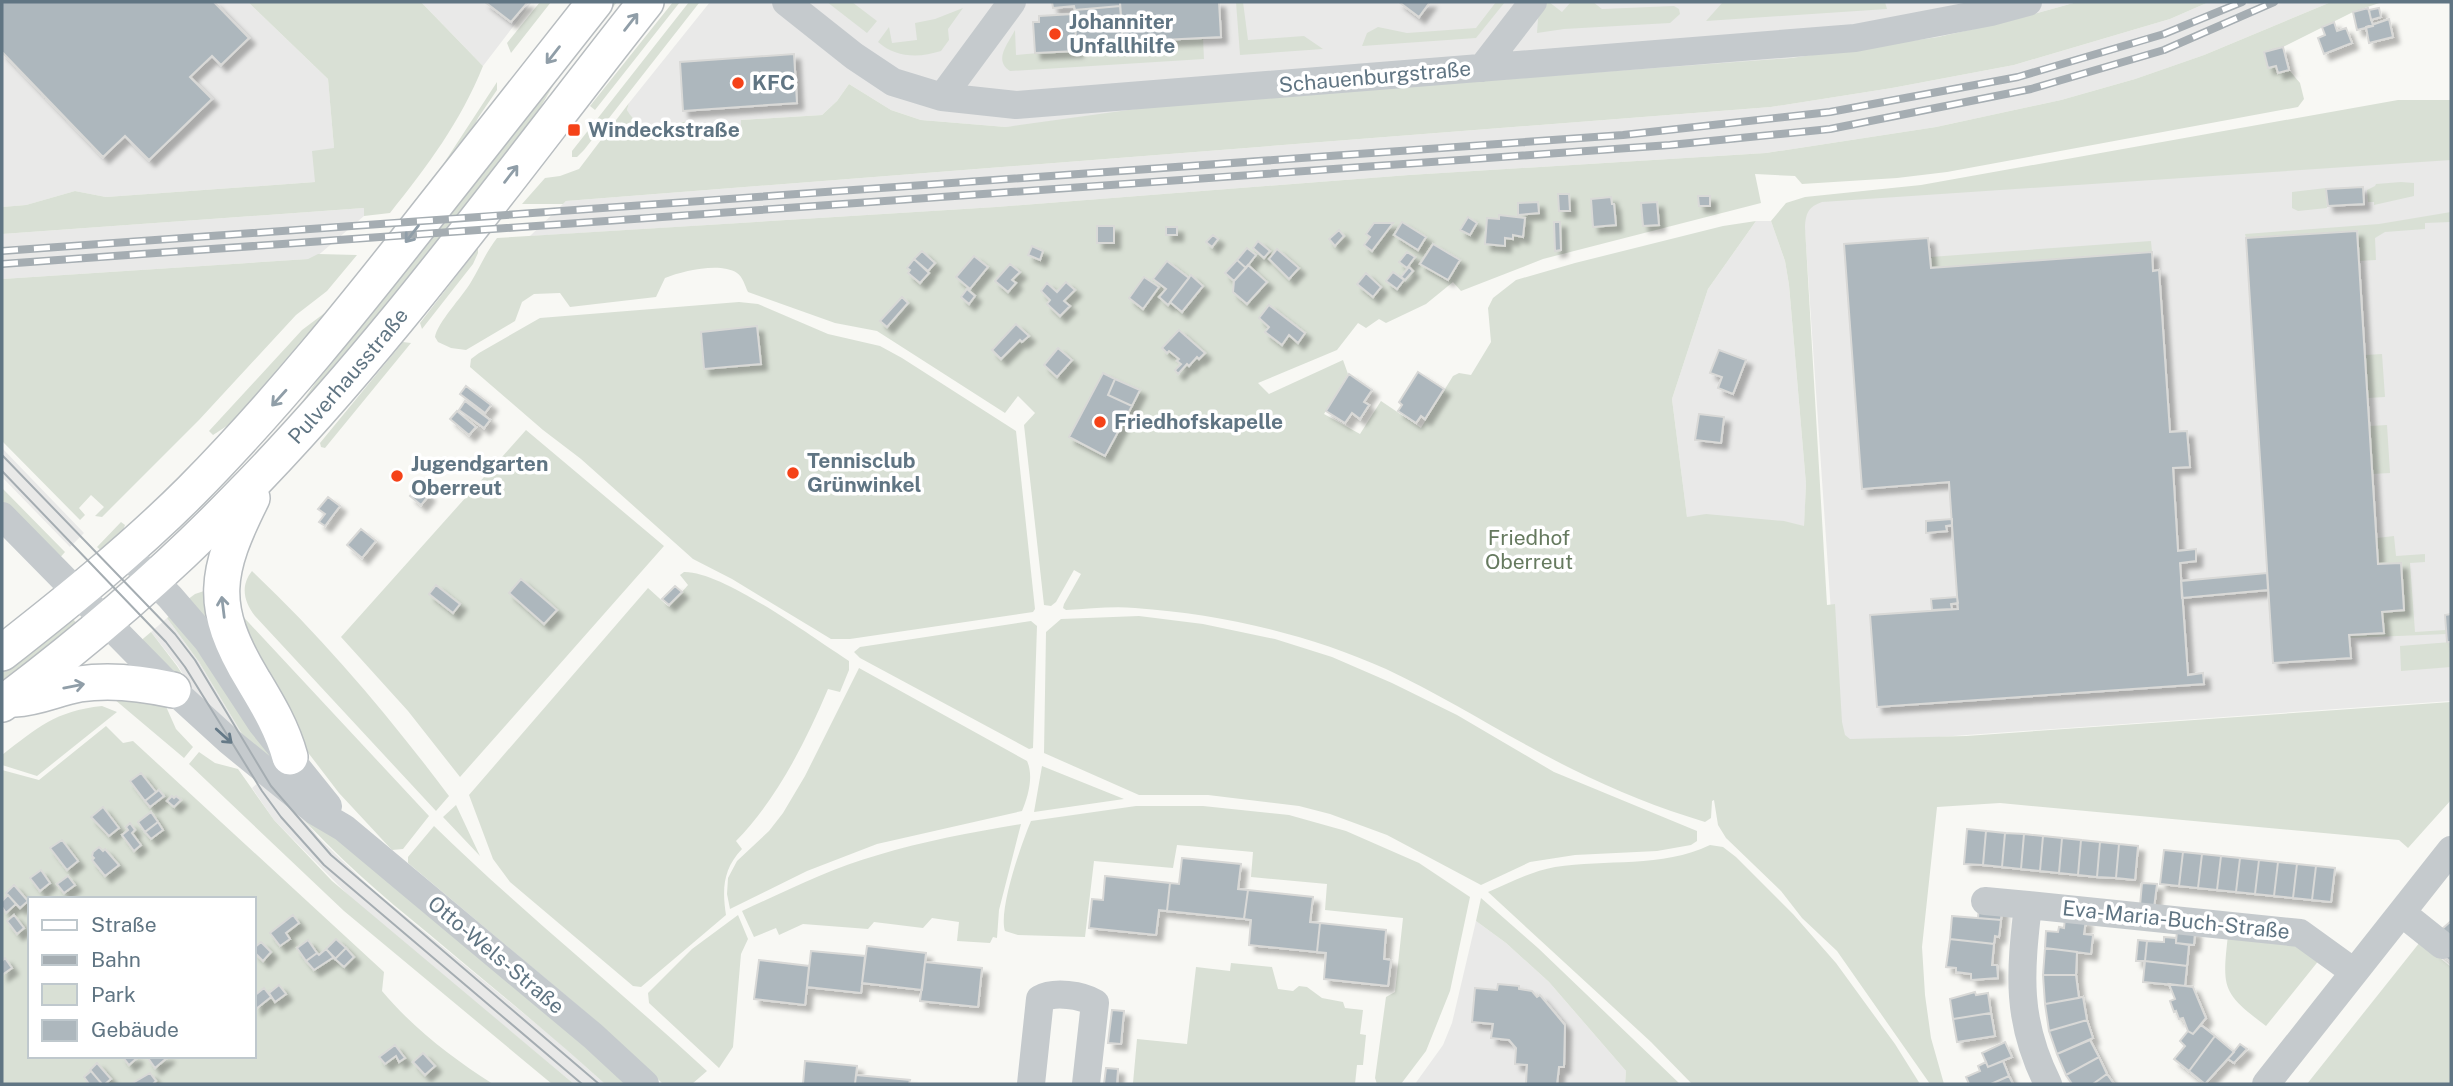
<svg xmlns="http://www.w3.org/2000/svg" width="2453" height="1086" font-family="'Public Sans',sans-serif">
<defs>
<filter id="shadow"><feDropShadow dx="6" dy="6" stdDeviation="2" flood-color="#0004"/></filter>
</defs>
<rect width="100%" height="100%" fill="#f8f8f4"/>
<path fill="#e9e9e8" d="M2,2H248L328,79L334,148L315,182L106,197L75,191L26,205L2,207Z
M421,2H532L483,66Z
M710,2H2077L2009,21L1938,37L1791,58L1006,127L921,120L891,110L849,84L837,101L822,115L741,120L742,130L691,134L689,121L664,126L642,124L629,115L627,110L629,103Z
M2209,2H2331L2204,55L2135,79L2061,100L1936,127L1766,153L1409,175L996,207L530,236L566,201L1771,107L1892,88L2014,65L2170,19Z
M2451,156V701L1840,744L1803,201Z
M364,208V216L315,258L308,259L2,279V234Z
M1756,221H1771L1785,261L1789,285L1806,484L1804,530L1687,517L1672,399L1708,289Z
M2,448L84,533L70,547L2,477Z
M167,618L199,662L251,749L201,704L178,666L151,632Z
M261,780L272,794L280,790L319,838L370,887L556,1040L605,1084H574L355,902L274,820L252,788Z
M1476,921L1506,943L1549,982L1626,1071L1625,1084H1415L1443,1045L1452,1023Z"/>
<path fill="#d9e0d5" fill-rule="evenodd" d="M248,2H421L483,66C461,121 427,167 390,213L364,216V208L2,234V207L26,205L75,191L106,197L315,182L312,151L334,148L328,79Z
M540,2H551L511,53L507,43Z
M611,2H617L558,77L529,127L342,366L293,415L332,359Z
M673,2H680L595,110L590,106Z
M689,2L699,3L584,150L577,157H572V151Z
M827,2H852L877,21L867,33Z
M1236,2H1243L1248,40L1304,36L1323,49L1240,55Z
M1496,2H1505L1476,38L1362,46L1367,33L1378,27L1407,33L1476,28Z
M1544,2H1549L1562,12L1571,2H1593L1602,9L1674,6L1679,9L1680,14L1670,23L1564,29L1537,33L1538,19Z
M1885,2L1887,9L1706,21L1722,3Z
M2077,2H2209L2170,19L2014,65L1892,88L1771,107L566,201L563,204H522L545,178L560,176L579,169L629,103L627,110C639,133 669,127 690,120L691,134L741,130V120L822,115L837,101L849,84L891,110L921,120L1006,127L1172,104L1791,58L1938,37L2009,21Z
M2331,2H2382L2353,12L2283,47L2264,53L2268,68L2276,66L2278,73L2289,70L2300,83L2304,99L2298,107L1947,172L1897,178L1802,184L1795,176L1755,174L1761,203L1543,259L1461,291L1453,282L1426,304L1386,323L1379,319L1366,328L1358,323L1337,350L1258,383L1269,394L1343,360L1348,374L1324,414L1360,434L1381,401L1421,428L1453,376L1459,373L1471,375L1491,342L1488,308L1493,298L1516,280L1575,263L1723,226L1756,221L1708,289L1672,399L1687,517L1706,514L1784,521L1804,526L1806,484L1789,285L1785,261L1771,221L1786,203L1805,197L1921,185L2398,100H2451V160L1822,202C1808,207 1806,213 1805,227L1827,605L1835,604L1842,722L1845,735L1850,739L1966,736L2451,702V800L2408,848L2399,840L2000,803L1937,807L1922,947L1925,995L1931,1038L1944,1084H1930L1837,951L1802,918L1781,891L1726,838L1718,825L1714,800L1712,801L1711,818L1705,822C1659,808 1616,791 1572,769C1509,738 1450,699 1386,669C1307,634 1221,614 1135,608C1112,606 1089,609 1066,610L1063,608L1064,604L1081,574L1074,570L1056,602L1051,606L1044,605L1024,425L1035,413L1018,396L1005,413L877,331L835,323L748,292C745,286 743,277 737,273C720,262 683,271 665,278L656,297L570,307L560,293L534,294L522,302L515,321L466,350L451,348L438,342L435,337C437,323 463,296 471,282C480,267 486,252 497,238L996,207L1409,175L1766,153L1936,127L2061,100L2135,79L2204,55Z
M963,8L948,29L949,40L941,51C919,58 896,58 878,42L889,27L892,43L917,40L915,23L935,19Z
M1015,30L1016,55L1203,38L1204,59L1010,71C993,60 1008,44 1015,30Z
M497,82V90L478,118L464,148L349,294L236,420L213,435L209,431L302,330L326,312L356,276L444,163Z
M2401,182L2414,183V196L2374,205V202H2368L2367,190L2375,186L2376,184Z
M2326,188L2327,208L2298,211L2292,208V192Z
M2451,212V222L2425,223V229L2385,232L2375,238L2376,260L2359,261L2357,231L2246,238L2245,234L2379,224Z
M2151,241L2152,252L1931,268L1930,257Z
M478,248V253L473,264L422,329L420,323Z
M318,254L357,255L327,291L296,315L199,420L102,517L95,516L104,507L91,495L79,508L85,515L80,520L2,441V279L308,259Z
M739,302L758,304L828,334L880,346L902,358L1016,431L1035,609L1033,612L850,639H831L732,579L693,559L581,459L543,430L470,367L471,359L479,353L540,318Z
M403,342L411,343L325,448L321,447L320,443Z
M2382,354L2385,397L2368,398L2365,355Z
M2387,425L2390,473L2372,474L2370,426Z
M526,430L664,546L460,777L408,711L341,637Z
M2,488L65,552L57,561L2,504Z
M121,522L125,525L122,533L105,554L97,547Z
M2394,536L2396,556L2425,554V562L2410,563L2415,632L2446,630L2447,634L2349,638V635L2383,633L2382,612L2404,610L2401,563L2378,564L2377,538Z
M252,571C325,640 389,716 449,796L436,811L255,616C244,602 240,586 252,571Z
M684,572C723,571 813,638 849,661V670L840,692L828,689C805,743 777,799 736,841L742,849C723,869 722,889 726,915L641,987L633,986L510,882L493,859L469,795L648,588L669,607L688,585L680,575Z
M207,590L220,634L187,600L195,594Z
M236,609L429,816L403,849L392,850L339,793L290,729Z
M172,614L281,769L251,749L199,662L167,618Z
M1139,616L1203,624L1275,639L1332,657L1392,683L1457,715L1554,772L1697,831V841L1691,845L1657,851L1575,855L1530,862L1481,885L1387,835L1330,814L1299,806L1208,795H1139L1044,753L1046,632L1061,619Z
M69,618L73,619L77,624L2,687V669Z
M1031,621L1037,626L1033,748L1029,749L860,658L854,652L860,647Z
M151,632L177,666L202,705L138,643Z
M2451,642V667L2401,671L2400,646Z
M859,668L1027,761C1034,776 1028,797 1022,811L877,844L807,871L730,909L727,894L728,878L737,861L769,831L783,813L805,776Z
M114,699L164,702L176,729L193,747L184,758Z
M102,706L117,712L37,776L2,765V755C37,728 55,711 102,706Z
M106,726L123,743L133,741L384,972L382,991C413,1028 452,1058 493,1084H2V770L39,780ZM30,899H254V1056H30Z
M199,752L215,763L238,769L274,820L332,881L574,1084H552L344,911L189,764Z
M1042,766L1124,799L1034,812Z
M456,805L480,856L443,817Z
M1136,806H1203L1289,815L1346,831L1419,863L1470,897L1450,991L1426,1051L1401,1084H1377L1375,1078L1386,997L1395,992L1403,918L1325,910L1327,884L1251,877L1253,852L1177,845L1173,868L1094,861L1085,937L1018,935L1005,931C998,910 1022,842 1031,821Z
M295,810L323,827L515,985L627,1084H605C548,1032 488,984 429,934C381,895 336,856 295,810Z
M1021,824L999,910L997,938L993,937L990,943L957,941L959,922L932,918L923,928L874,922L868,929L803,924L779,935L776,928L754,937L742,911C786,891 831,868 878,855C924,841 973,832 1021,824Z
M434,826C521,911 617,988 707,1071L692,1084H663L595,1020L408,863V857Z
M1710,845L1723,847L1736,857L1793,914L1836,963L1895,1044L1920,1084H1692L1651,1042L1488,892C1509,883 1532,871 1555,867C1606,859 1662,868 1710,845Z
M1481,898L1538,948L1680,1084H1625L1626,1071L1549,982L1506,943L1476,921Z
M738,915L748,939L741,954L733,1047L719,1068L649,1003L648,993L692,949Z
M2228,935L2299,943L2320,959L2266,1026C2222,993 2222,989 2228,935Z
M2420,942L2451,967V1084H2307Z
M1231,963L1272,967L1278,989L1293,991L1299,986L1307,987L1322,998L1343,1002L1345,1008L1363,1010L1360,1034L1366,1035L1363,1065H1357L1355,1084L1133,1083L1137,1039L1187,1044L1196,967L1230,971Z"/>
<path fill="#adb7bd" stroke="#d9d9d7" stroke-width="2" filter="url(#shadow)" d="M2,2H214L249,38L221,65L212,56L190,77L212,99L149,160L125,136L103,157L2,52Z
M485,2H528L511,22Z
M1052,2H1120V6L1075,10L1074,6L1053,8Z
M1120,2H1219L1221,37L1123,42Z
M1399,2H1430L1419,17Z
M1120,6L1123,42L1076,45L1075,10Z
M2368,8L2373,26L2357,30L2353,12Z
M2379,8L2381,17L2371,20L2369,10Z
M1074,14L1077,51L1035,53L1033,22H1039V16Z
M2389,19L2393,37L2369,43L2366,27Z
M2334,22L2337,31L2346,28L2352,43L2324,54L2318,38L2325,35L2322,27Z
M2283,47L2289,70L2278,73L2276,66L2268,68L2264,52Z
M794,54L797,103L683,111L680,62Z
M2363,187L2364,204L2328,206L2326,189Z
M1558,194H1569L1570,211H1559Z
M1698,196H1710V206H1699Z
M1611,197L1612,204H1614L1616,225L1593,227L1591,199Z
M1538,202L1539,213L1518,215V203Z
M1657,202L1659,225L1643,226L1641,203Z
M1499,215L1525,218L1523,237L1513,235V239L1505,238V246L1485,244L1487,218L1499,219Z
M1468,217L1477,223L1470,235L1460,230Z
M1402,222L1426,237L1418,250L1394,235Z
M1554,222H1560L1561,250L1555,251Z
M1374,223H1393L1372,251L1364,245L1370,237L1366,234Z
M1097,226H1114V243H1097Z
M1166,227H1177V235H1166Z
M1339,230L1344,236L1335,246L1329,239Z
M2357,231L2378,564L2401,563L2404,610L2382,612L2384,633L2349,635L2351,658L2273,663L2246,238Z
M1213,235L1218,239L1212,247L1206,242Z
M1928,238L1931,268L2152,252L2153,271L2159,270L2170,432L2187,431L2190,467L2173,468L2178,551L2196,549V561L2180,563L2188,675L2203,673L2204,684L1877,707L1870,615L1958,609L1952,525L1949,482L1862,489L1844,244Z
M1258,241L1270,251L1264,258L1253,248Z
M1433,244L1460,260L1448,280L1420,264Z
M1032,246L1043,251L1040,260L1028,255Z
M1247,248L1256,255L1246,268L1237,260Z
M1277,249L1299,268L1289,279L1269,259Z
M922,251L935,263L928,271L914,259Z
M1407,252L1415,257L1407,268L1399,262Z
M974,256L988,267L970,289L956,277Z
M914,259L929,273L920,283L908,273L910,270L907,268Z
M1237,260L1246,268L1234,281L1225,273Z
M1167,261L1189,278L1168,305L1159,297L1166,289L1153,279Z
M1010,264L1020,272L1012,280L1016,283L1008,292L995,281Z
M1248,265L1267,282L1247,304L1233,292L1234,281Z
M1409,267L1413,271L1405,280L1401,277Z
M1393,272L1404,280L1397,289L1386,281Z
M1366,273L1381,287L1373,297L1357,284Z
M1191,275L1203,286L1182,312L1170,302Z
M1144,277L1159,287L1143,309L1129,298Z
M1066,282L1075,290L1064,301L1070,306L1060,316L1047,304L1050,300L1041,291L1047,283L1057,292Z
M967,289L975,296L969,304L961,297Z
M902,297L908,303L887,327L880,321Z
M1269,305L1305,333L1298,343L1289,335L1282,345L1265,332L1269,327L1259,318Z
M1016,324L1029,336L1022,342L1020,340L1001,359L992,350Z
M757,326L761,364L704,369L701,332Z
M1179,330L1205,353L1199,359L1197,357L1189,366L1187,364L1178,374L1175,370L1181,364L1177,361L1179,359L1169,351L1167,353L1162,348Z
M1058,348L1072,360L1057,377L1044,365Z
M1719,350L1746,360L1733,394L1718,388L1722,377L1710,373Z
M1418,372L1444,389L1425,419L1421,416L1416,423L1398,411L1402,405L1399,402Z
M1103,373L1115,379L1108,395L1132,406L1105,456L1069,437Z
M1349,374L1372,390L1364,402L1369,405L1360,419L1352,413L1345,423L1326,411Z
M1115,379L1140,390L1132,406L1108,395Z
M466,386L491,405L485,413L460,394Z
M465,401L490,420L484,428L459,410Z
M457,411L476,427L469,435L450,419Z
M1699,414L1724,417L1721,443L1695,440Z
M419,486L429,495L421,505L410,496Z
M328,497L340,506L325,526L319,522L325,514L318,509Z
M1952,519V525L1946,526L1947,531L1926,533V521Z
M361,529L376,541L362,558L347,545Z
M2267,573L2268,590L2182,598L2181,581Z
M521,579L557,610L544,624L509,593Z
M436,585L460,604L453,613L429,594Z
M675,586L682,592L669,605L662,599Z
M1957,597L1958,603L1951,604L1952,609L1932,610L1931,599Z
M2451,614V642H2447L2445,615Z
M141,773L156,792L145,801L130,781Z
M159,790L164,796L150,807L145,801Z
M172,796L174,798L176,796L181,800L174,807L167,801Z
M103,807L119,828L109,836L91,817Z
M151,812L158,822L145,832L138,822Z
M158,822L163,830L151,839L145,832Z
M130,823L135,830L132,833L141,845L134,851L122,835L128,830L126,827Z
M1967,829L1986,831L1983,865L1964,864Z
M1986,831L2005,833L2002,867L1983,865Z
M2005,833L2024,834L2021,869L2002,867Z
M2024,834L2043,836L2040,871L2021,869Z
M2043,836L2062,838L2059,873L2040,871Z
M2062,838L2081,840L2078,875L2059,873Z
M62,840L78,861L67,870L50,848Z
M2081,840L2100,842L2097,877L2078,875Z
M2100,842L2119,844L2116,878L2097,877Z
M2119,844L2138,846L2135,880L2116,878Z
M99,847L103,851L105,849L119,865L105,876L92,860L94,858L92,856L93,852Z
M2164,850L2183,852L2179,886L2160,884Z
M2183,852L2202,854L2198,888L2179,886Z
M2202,854L2221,856L2217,890L2198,888Z
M2221,856L2240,858L2236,892L2217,890Z
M1182,858L1241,864L1238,889L1248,890L1244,919L1167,911L1170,883L1179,884Z
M2240,858L2259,860L2255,894L2236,892Z
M2259,860L2278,862L2274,896L2255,894Z
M2278,862L2297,864L2293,898L2274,896Z
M2297,864L2316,866L2312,900L2293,898Z
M2316,866L2335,868L2331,902L2312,900Z
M41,870L50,883L40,891L30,878Z
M68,876L75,885L64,893L57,884Z
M1105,876L1170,883L1167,911L1159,910L1156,935L1089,928L1092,899L1103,900Z
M2142,883L2157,884L2154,908L2140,906Z
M14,885L28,901L20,908L6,893Z
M1248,890L1313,897L1310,922L1320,923L1317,952L1249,945L1251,920L1244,919Z
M8,895L16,904L6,913L2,907V901Z
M1979,906L2002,908L2001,920L1978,918Z
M14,915L24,928L17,934L7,921Z
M293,915L299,923L286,933L290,939L280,946L270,933Z
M1952,916L2001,920L1999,937L1995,936L1994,944L1950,939Z
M2065,918L2086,920L2084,934L2093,935L2091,954L2045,948L2046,931L2058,932L2059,927L2064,928Z
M2451,921V962L2437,951L2441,930Z
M1320,923L1386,930L1384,959L1391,960L1388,986L1324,979L1326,953L1317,952Z
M2177,930L2195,931L2194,945L2176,943Z
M2164,937L2176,938V943L2189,945L2187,966L2145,961L2147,941L2164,942Z
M336,939L346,948L335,959L326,949Z
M1950,939L1994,944L1992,965H1997L1998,978L1971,980V974L1956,972V968L1946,967Z
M308,940L317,953L306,961L297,948Z
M2138,940L2147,941L2145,961H2136Z
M261,942L271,952L263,961L254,952V948Z
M867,946L926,953L922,990L862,983Z
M346,948L354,957L344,967L335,959Z
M2045,948L2077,952L2076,975H2043Z
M326,949L334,957L314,970L306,961L317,953L319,955Z
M811,951L865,956L861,993L807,987Z
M5,958L12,968L2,975V961Z
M759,960L809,966L805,1005L754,999Z
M2145,961L2187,966L2185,986L2143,982Z
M925,962L982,968L978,1007L920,1001Z
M2043,975H2076L2079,998L2045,1004Z
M1498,984L1519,986V989L1532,991L1537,997L1540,995L1565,1025L1564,1067H1559L1557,1084H1526L1527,1065L1515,1064L1516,1048L1509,1040L1491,1038L1493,1024L1472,1022L1475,988L1497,990Z
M2169,984L2193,987L2206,1018L2193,1034L2188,1031L2183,1018L2179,1019L2176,1011L2174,1012L2170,1001L2175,999Z
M279,985L286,994L275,1002L269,993Z
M264,988L271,997L256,1009L254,996Z
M1975,992L1976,995L1988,993L1991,1013L1953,1019L1950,999Z
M2083,997L2087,1020L2049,1031L2045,1004Z
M1112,1010L1124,1011L1121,1044L1108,1043Z
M1991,1013L1995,1036L1957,1042L1953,1019Z
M2087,1020L2093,1038L2057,1054L2049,1031Z
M2201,1025L2215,1036L2189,1071L2174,1059L2185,1046L2180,1041L2188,1031L2193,1034Z
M2215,1036L2234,1052L2205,1084L2189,1071Z
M2090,1040L2099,1057L2066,1075L2057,1054Z
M2005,1042L2012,1057L1988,1067L1982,1053Z
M2240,1044L2247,1049L2234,1063L2228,1059Z
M395,1045L405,1058L399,1062L396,1056L385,1064L379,1057Z
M423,1053L435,1066L425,1075L413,1062Z
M122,1056H135L137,1058L129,1065Z
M150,1056H168V1057L155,1068L148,1058Z
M2099,1057L2107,1074L2093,1084H2072L2066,1075Z
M805,1061L857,1066L855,1084H803Z
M2003,1061L2009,1076L1991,1084H1969L1966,1077L1980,1071L1978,1066L1986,1062L1988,1067Z
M97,1063L111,1079L105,1084H102L90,1070Z
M1106,1068L1118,1069L1117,1084H1104Z
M91,1071L102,1084H89L84,1077Z
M150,1073L156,1081L153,1084H131Z
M2107,1074L2114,1084H2093Z
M856,1075L910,1080L909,1084H855Z
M2009,1076L2013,1084H1991Z"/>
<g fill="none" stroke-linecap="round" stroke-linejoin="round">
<defs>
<g id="major">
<path d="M252,498C215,572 208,606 253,680C268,705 282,728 290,757"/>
<path d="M2,653C67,602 132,550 191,491C278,403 355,307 431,210C486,140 541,71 595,2"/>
<path d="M15,699C38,698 57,688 79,684C111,679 142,683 173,690"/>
<path id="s1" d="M2,704C83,643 162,576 233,503C386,349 512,171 646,2"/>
</g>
</defs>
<use href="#major" stroke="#b8bdc0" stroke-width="38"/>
<path stroke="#c5cacd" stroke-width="28" d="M786,2L854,56L893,82L942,97L1016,105L1855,38L1991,12L2028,2
M1482,68L1533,2
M942,97L1012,2
M2,516L173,690L229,741L315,811L344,828L593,1036L645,1084
M126,553L170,597L207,640L262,724L328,806
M1985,901L2028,905
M2402,913L2442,945
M1031,1084L1040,999C1054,991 1082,995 1095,1003L1086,1084
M2048,1084C2016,1020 2020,974 2028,905L2300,933L2354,972
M2266,1084L2451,850"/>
<use href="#major" stroke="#fff" stroke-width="35"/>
<path stroke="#a5adb2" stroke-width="2" d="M2,455L175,634L195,660L271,786L331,855L599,1084
M2,471L166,642L185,667L262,791L281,817L324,865L582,1084"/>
<defs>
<path id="rail" d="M2,251L1623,135L1830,112L2018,77L2164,34L2242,2
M2,264L1670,145L1830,129L2031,89L2164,50L2274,2"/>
</defs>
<use href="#rail" stroke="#a5adb2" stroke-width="8"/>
<use href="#rail" stroke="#fff" stroke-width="5" stroke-dasharray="16" stroke-linecap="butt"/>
</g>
<defs><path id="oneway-shaft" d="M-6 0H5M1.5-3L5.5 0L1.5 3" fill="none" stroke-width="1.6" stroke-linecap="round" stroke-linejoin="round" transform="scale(1.75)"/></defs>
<g stroke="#909ea8">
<use href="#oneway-shaft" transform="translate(631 22) rotate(-52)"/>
<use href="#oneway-shaft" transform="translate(553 55) rotate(128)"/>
<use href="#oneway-shaft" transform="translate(511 174) rotate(-52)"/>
<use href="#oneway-shaft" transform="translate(412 234) rotate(128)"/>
<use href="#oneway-shaft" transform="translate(279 398) rotate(132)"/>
<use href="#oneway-shaft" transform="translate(223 607) rotate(-97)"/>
<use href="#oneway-shaft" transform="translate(74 686) rotate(-11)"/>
</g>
<use stroke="#657987" href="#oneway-shaft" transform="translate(224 736) rotate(42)"/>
<g fill="#f54218" stroke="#fff" stroke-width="2.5">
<circle cx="1055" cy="34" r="7"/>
<circle cx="738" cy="83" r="7"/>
<rect x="567" y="123" width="14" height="14" rx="3.5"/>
<circle cx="1100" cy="422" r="7"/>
<circle cx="793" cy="473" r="7"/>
<circle cx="397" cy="476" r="7"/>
</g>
<g text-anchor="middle" stroke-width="7" stroke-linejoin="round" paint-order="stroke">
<g font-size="21" font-weight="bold" fill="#607583" stroke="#fff" text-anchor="start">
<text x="1069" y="29">Johanniter<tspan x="1069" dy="24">Unfallhilfe</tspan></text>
<text x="752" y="90">KFC</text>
<text x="588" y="137">Windeckstraße</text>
<text x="1114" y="429">Friedhofskapelle</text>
<text x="807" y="468">Tennisclub<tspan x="807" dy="24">Grünwinkel</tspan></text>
<text x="411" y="471">Jugendgarten<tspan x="411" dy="24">Oberreut</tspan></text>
</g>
<g font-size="21" fill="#607583" stroke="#fff">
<text transform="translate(1375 77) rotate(-5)" y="7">Schauenburgstraße</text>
<text dy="7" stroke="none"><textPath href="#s1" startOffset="478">Pulverhausstraße</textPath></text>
<text transform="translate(2176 920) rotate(6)" y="7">Eva-Maria-Buch-Straße</text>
<text transform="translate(496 955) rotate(40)" y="7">Otto-Wels-Straße</text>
</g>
<g font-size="21" fill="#667a5f" stroke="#fff">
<text x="1529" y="545">Friedhof<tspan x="1529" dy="24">Oberreut</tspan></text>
</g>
</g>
<rect width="2453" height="1086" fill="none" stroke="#607583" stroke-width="7"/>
<rect x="28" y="897" width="228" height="161" fill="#ffffff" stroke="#bfc8cd" stroke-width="2"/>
<rect x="42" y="920" width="35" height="10" fill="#ffffff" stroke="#bfc8cd" stroke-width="2"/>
<text x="91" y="932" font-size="21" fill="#607583">Straße</text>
<rect x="42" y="955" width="35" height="10" fill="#a5adb2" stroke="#bfc8cd" stroke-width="2"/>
<text x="91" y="967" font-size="21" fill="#607583">Bahn</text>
<rect x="42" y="984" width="35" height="21" fill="#d9e0d5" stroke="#bfc8cd" stroke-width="2"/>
<text x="91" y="1002" font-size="21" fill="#607583">Park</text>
<rect x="42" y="1020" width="35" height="21" fill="#adb7bd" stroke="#bfc8cd" stroke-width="2"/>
<text x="91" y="1037" font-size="21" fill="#607583">Gebäude</text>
</svg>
